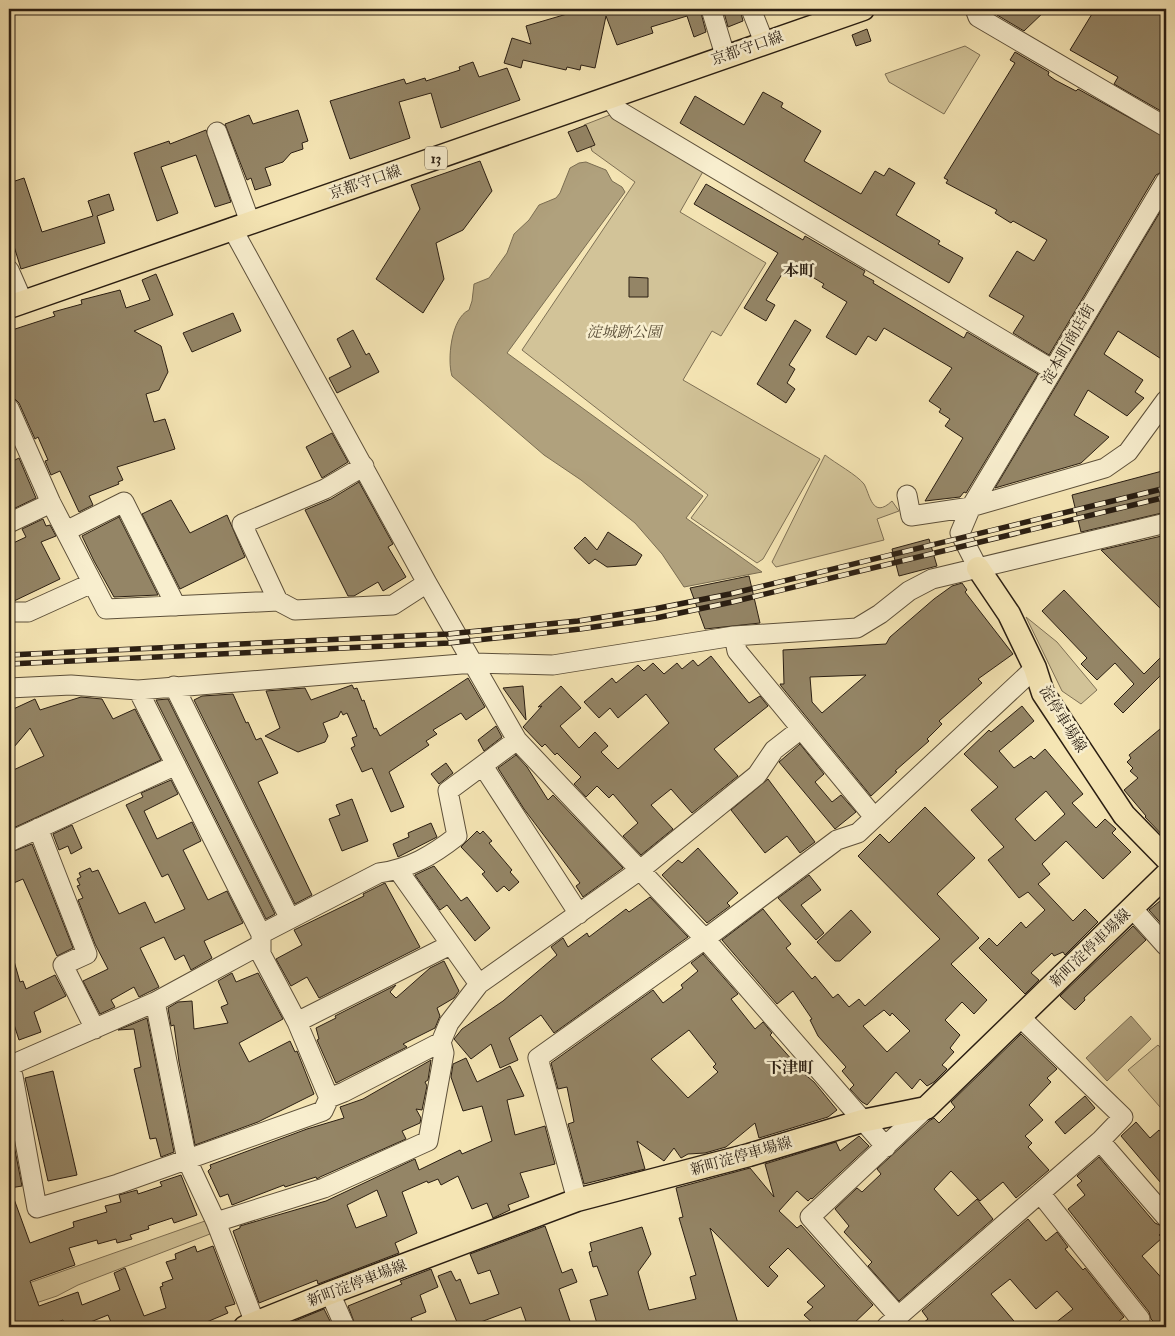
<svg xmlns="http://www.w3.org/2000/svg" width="1175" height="1336" font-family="'IM FELL Double Pica','Noto Serif JP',serif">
<rect width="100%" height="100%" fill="#f5e5b4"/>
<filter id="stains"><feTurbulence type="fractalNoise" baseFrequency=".004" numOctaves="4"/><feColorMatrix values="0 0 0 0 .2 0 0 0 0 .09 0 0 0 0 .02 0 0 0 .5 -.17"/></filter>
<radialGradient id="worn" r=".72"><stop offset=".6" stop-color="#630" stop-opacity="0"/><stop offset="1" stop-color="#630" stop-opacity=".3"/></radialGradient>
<path fill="#d2c398" stroke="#7e7055" d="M965,46L980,55L944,114L889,82L885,74Z
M615,113L705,168L680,212L766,263L721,336L712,331L683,380L820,459L763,559L757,563L691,518L708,495L522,350L635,182L592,151L584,125Z
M825,455C835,463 857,475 864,484C870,494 872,520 892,501L899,511L877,519L884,540L776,567L772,562Z
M1026,617L1057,642L1097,690L1081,704L1062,691Z
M1158,1045L1166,1054V1114L1128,1070Z
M205,1221L210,1234L78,1285L57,1296L9,1312V1290Z"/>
<path fill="#b0a17d" stroke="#7a6d52" d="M586,162L606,170L612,181L622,187L625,192L507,353L703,496L686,518L762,572L684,587L662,554L635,523L581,480L544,455L452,376C447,360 451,318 469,310L472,301L474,284L489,278L507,253L514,234L529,220L539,205L556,198L560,193L570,168L579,163Z
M1131,1016L1151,1039L1107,1081L1086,1058Z"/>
<path fill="#948566" stroke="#2a1e12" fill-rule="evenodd" d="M584,9H608L607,14L622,9H700L706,32L694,37L687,16L651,27L653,33L617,45L606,16L595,68L581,65L580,70L567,67L566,70L523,60L521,68L504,63L512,38L531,44L526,26Z
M723,9H740L743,21L728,27Z
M994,9H1047L1024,31L997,15Z
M1095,9H1154L1151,14L1166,12V114L1114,84L1118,77L1070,50Z
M867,29L871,41L856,46L852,35Z
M1015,52L1049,72L1048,75L1055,80L1076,91L1078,89L1166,138V170L1156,175L1049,355L1013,333L1024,316L989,296L1017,251L1034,261L1047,240L1013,221L1011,223L995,213L997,210L946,183L948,180L944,178L1015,63L1010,60Z
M473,62L479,77L507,68L520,100L441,128L431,93L399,102L410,138L350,159L330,101L404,79L406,84L425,78L426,81L460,70L459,67Z
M763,92L783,103L781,107L821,131L804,161L861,194L875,171L884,176L889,168L915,183L896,215L940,241L938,244L963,258L949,283L680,123L695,96L744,125Z
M298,110L308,141L302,143L303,149L291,153L283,162L265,168L271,185L255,190L251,178L247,180L225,124L249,115L253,124Z
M586,125L595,145L577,152L568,132Z
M206,130L231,202L215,207L196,155L161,167L178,213L157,221L134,153L169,141L170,144Z
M480,161L492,191L463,230L436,243L444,279L423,313L376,279L420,209L411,185Z
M24,178L42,232L93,216L88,201L109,194L114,210L97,216L105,243L21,269L9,230V183Z
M706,184L803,240L805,236L865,271L863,275L874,281L873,283L964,338L967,332L1038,374L966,493L964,492L960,497L925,501L963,438L945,426L950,419L939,412L941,409L929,401L952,368L884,328L876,341L868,336L856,355L826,337L847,302L822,287L824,284L789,263L766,300L775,305L766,321L744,308L778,253L694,204Z
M1166,202V362L1118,331L1104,354L1143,380L1135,392L1144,398L1127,416L1088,390L1074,415L1109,437L1081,463L995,488Z
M156,274L173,315L134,331L161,346L168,372L159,390L146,394L154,422L165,419L175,449L117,467L123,480L118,482L119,484L89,496L93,505L79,512L60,471L51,475L45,461L48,460L38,437L35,439L19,403L15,399L9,397V331L55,316L53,312L82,304L81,300L120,290L126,308L150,300L142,280Z
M629,277L648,278V297H629Z
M233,313L241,331L192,352L183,333Z
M795,320L811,330L789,365L795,369L787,383L795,389L786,403L757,384Z
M353,330L366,355L369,353L379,372L337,393L329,378L351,367L337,339Z
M332,433L348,462L322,478L306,447Z
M19,458L36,498L9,511V463Z
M1166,470V512L1081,532L1072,495Z
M359,482L393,544L388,547L406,577L383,591L378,582L354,596H348L305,510L331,499Z
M171,500L190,533L227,515L245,557L180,589L142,514Z
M119,517L158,595L114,597L94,561L82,536Z
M43,519L46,526L50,525L56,536L41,542L60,579L14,601H9V545L26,537L22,529Z
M608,532L642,555L636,565L607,567L595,559L589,564L574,548L585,537L597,550Z
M1166,535V614L1101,550Z
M929,539L937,566L899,576L892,549Z
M749,576L760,623L705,629L690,588Z
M962,583L967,590L965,592L1013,654L978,679L982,683L939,721L942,724L927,739L929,741L895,771L897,772L871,796L781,686L780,684H784L783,650L886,644L890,637L934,599L952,586ZM866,675L822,713L812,702L810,677Z
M1064,590L1144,674L1166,652V670L1123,713L1114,704L1134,684L1115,663L1097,680L1081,664L1087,658L1042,611Z
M711,656L749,703L760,696L768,706L714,749L738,776L692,813L671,789L651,805L673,829L641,855L623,836L638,823L613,794L609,798L597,786L586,797L574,784L581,777L557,753L555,755L545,744L542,747L523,727L542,706L538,707L561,686L581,708L560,726L579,748L595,732L608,746L601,752L618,769L669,723L646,694L618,718L610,708L599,718L584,702L612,678L616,683L638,665L644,671L653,663L664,674L677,663L682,669L693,660L698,666Z
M468,678L485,707L466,720L461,713L433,730L437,734L426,741L429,745L389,772L404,807L391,812L372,768L362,772L351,748L355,746L352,738L357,736L347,713L343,715L341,711L338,717L323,723L328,736L325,742L298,752L265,736L280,728L266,691L305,688L311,700L352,685L354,689L357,688L362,701L364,700L374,729L376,728L380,736Z
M523,686L526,720L503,688Z
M233,694L246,723L248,722L256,740L261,738L278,773L258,782L312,895L295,904L194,700L202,696Z
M81,697L102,699L113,719L135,709L161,760L9,830V772L44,756L30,728L9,753V711L35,699L40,710Z
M168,699L275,914L266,919L156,700Z
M1022,706L1034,721L999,751L1014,768L1031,756L1034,759L1045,749L1083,794L1072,803L1096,828L1105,819L1116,829L1112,833L1131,852L1103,879L1066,841L1042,864L1050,874L1038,884L1073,921L1085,909L1098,922L1065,955L1063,952L1054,956L1052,953L1031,973L1039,980L1025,994L979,948L989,938L997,946L1021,922L1026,928L1045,910L1028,892L1019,898L988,860L1004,847L971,810L998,787L964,754L989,730L991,732ZM1046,791L1065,814L1035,841L1015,819Z
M1166,724V839L1145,817L1146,816L1124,790L1138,778L1130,771L1133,768L1127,762L1131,758L1129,755Z
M496,726L502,737L484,751L478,740Z
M800,744L824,774L815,782L832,802L841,795L856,812L835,829L779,762Z
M516,755L527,767L548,800L553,795L623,868L583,897L576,886L580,883L524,809L498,768Z
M446,763L453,773L439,784L431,774Z
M768,779L815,842L800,853L787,836L765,853L731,810Z
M171,780L178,794L144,811L157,839L192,822L201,841L183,850L208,900L227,891L243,923L204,941L212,958L191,970L184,955L175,960L164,937L140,948L159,987L139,997L134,987L111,1000L115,1007L100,1014L83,981L108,969L95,944L78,900L83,898L77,886L80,885L77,879L81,877L79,873L90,868L92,872L98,870L119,914L145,902L155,923L185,909L168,874L162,877L126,805L143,797L141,793Z
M352,799L368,841L342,851L329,819L340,815L336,805Z
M925,807L975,858L937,894L979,938L951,964L987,1000L974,1014L962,1002L945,1020L960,1035L950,1048L954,1052L942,1065L947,1069L934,1082L927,1086L920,1079L912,1089L896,1072L867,1105L862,1102L850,1089L854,1085L842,1071L846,1067L818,1036L810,1020L812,1019L793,991L777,1004L722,940L763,909L791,944L786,948L812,979L815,976L833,998L838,994L849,1007L859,999L865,1006L940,939L858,856L880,834L889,843ZM884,1010L890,1016L892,1013L910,1031L887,1052L863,1026Z
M431,823L437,837L398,857L393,844L409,837L408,833Z
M72,825L82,848L71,854L68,846L59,850L53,834Z
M477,831L480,834L483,831L492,841L489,843L512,870L510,872L519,882L509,891L504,886L497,892L482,874L485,872L461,847Z
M32,844L73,948L57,956L23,879L9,885V853Z
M698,848L738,893L727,903L730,906L707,923L662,875L678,860L682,863Z
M434,866L461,901L467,897L490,928L475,941L447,905L440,910L415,875Z
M809,875L821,890L801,905L824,933L816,940L778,898Z
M385,883L420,947L319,998L307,977L291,986L276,959L302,945L294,930L364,896L363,894Z
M1166,896V929L1149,910Z
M650,897L688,937L554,1033L541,1015L509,1038L518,1060L500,1068L491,1044L471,1059L454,1039L462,1029L503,1001L557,955L551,947L563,938L568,947L587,933L589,937L626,909L629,912Z
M851,910L871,932L840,961H835L817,942Z
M1133,926L1146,940L1084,998L1085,1000L1075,1010L1060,996Z
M9,954H12L20,982L23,981L26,989L55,975L66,996L34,1012L41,1032L19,1040L9,1009Z
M703,954L738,994L731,999L755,1029L763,1022L772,1033L770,1035L793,1061L791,1063L814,1082L837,1110L828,1117L759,1138L755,1123L726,1147L705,1153L688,1154L681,1158L674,1148L664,1161L637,1141L645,1169L584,1184L568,1124L574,1122L567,1087L558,1089L551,1063L653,990L663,1003L683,988L681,985L698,971L691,963ZM689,1030L716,1064L713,1067L718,1072L688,1098L651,1059Z
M444,961L459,991L454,998L437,1008L440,1016L435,1028L403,1044L407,1047L336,1083L317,1040L319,1039L316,1028L336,1018L335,1016L396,985L390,992L396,998L430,968Z
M232,973L236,982L258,973L283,1019L239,1043L249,1062L290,1041L295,1052L297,1051L314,1094L258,1122L195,1145L179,1062L174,1025L171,1026L168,1008L178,1002L192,1001L194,1029L228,1023L221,1007L228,1004L218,981Z
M147,1018L174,1152L161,1157L156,1138L150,1139L134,1069L141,1067L134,1029L118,1030Z
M1021,1034L1057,1069L1047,1078L1051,1082L1029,1105L1043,1120L1025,1136L1032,1143L1028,1147L1049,1170L1016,1198L1003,1182L980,1201L951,1171L934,1189L958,1216L977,1199L993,1219L899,1301L868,1266L872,1262L844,1232L849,1226L835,1209L857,1188L862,1192L881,1174L877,1169L929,1121L934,1118L939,1123L955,1107L951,1102Z
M466,1058L477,1082L510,1066L524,1096L507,1100L515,1135L545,1126L555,1164L520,1173L529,1197L508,1205L510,1210L493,1218L487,1203L472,1209L458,1176L441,1185L438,1179L428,1183L427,1181L402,1192L417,1233L395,1243L399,1253L318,1284L317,1280L259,1303L233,1231L240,1228V1226L326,1201L415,1159L419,1170L460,1150L462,1154L492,1141L482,1106L463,1111L451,1077L453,1064ZM377,1190L387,1216L356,1228L347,1205Z
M431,1060L428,1080L425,1082L427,1086L422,1110L416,1109L421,1118L420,1123L402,1131L406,1139L320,1177L317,1179L316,1177L285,1187L284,1185L232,1205L228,1194L220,1197L208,1171L211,1168L210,1165L307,1129L344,1118L340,1107L363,1099Z
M53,1071L77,1175L48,1181L25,1078Z
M1085,1096L1095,1108L1065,1134L1055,1122Z
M1136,1122L1150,1138L1159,1130L1166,1138V1189L1121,1136Z
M859,1136L869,1146L812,1199L811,1198L808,1201L797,1191L779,1211L797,1228L801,1225L873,1305L850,1327H817L804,1315L813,1307L807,1302L825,1286L788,1248L769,1267L778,1276L768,1287L710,1228L739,1327H598L590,1300L608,1295L597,1266L593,1267L589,1252L592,1251L590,1243L642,1227L651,1254L638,1272L649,1310L696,1299L690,1277L696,1275L679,1218L683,1217L676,1188L750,1168L774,1197L765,1164L836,1142L840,1151Z
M9,1140H13L22,1186L10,1188L30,1243L74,1227L73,1222L107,1212L105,1206L121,1202L119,1195L137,1190L138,1194L162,1186L160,1182L181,1175L197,1215L174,1223L172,1218L148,1226L149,1229L130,1235L132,1239L117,1243L116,1239L98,1244L97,1240L69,1248L75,1265L30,1281L39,1306L78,1292L82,1305L120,1290L114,1273L125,1268L144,1316L166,1308L160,1287L163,1286L162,1283L173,1279L166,1262L176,1259L175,1254L195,1246L197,1252L213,1246L235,1304L225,1307L228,1313L195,1327H113L108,1315L78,1327H66L63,1320L44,1327H9Z
M1099,1157L1155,1223L1166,1228L1159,1235L1162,1238L1142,1256L1166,1283V1327H1159L1151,1319L1149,1312L1068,1209L1085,1195L1077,1185L1082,1181L1077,1176Z
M1028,1219L1046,1241L1057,1232L1068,1247L1065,1249L1083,1270L1085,1268L1124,1317L1112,1327H1050L1073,1309L1057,1291L1036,1309L1010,1279L991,1294L1019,1327H918L928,1319L922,1311Z
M545,1226L562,1273L572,1269L577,1282L559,1289L572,1327H528L521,1307L478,1323L480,1327H459L438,1276L451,1271L456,1281L460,1279L470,1304L499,1294L490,1270L478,1274L470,1254Z
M431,1269L438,1287L420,1295L426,1312L411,1318L414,1327H356L348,1306L402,1284L400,1281Z
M324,1309L333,1327H280Z"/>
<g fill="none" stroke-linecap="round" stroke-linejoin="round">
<defs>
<path id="minor" d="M711,9L725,55
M751,9L764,42
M975,9L978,17L1166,127
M610,98L619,111L1053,370
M217,132L250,222
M232,228L427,583L517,740L705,939L886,1147
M9,270L23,302
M9,408L51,503L106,609L278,601L242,524L325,489L364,466
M907,495L911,516L971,507L1166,181
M9,523L51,503
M66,531L124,502L176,606
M978,568L960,533L971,507L1105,468L1128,452L1166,400
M278,601L295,610L393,605L427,583
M9,612H28L92,583
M734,636L737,651L874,817
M174,686L290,919
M9,688L71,685L138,690L474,663L553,665L734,636L857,628L880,614L909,591L932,579L1166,523
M483,766L579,914
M38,828L87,954L63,965L95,1029
M9,842L176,765
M398,870L479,984
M1132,908L1166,946
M261,934L379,873C409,869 433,855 457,836L448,791L517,740
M155,1002L187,1160L216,1222L255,1323
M297,1022L450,945
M9,1066L155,1002L260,945
M9,1070L13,1076L37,1208L118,1184L323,1111L329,1098L297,1022L261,954V934L138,690
M329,1098L344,1092L441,1042L449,1023L479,984L640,870L757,775L774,750L801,729
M1100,1141L1166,1217
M1040,1193L1140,1319
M577,1200L538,1058L705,939L837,840L858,833L1035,668
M216,1222L324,1188L428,1141L444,1053L441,1042
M330,1293L345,1327
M898,1316L810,1217L926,1108
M886,1327L1100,1141L1123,1117L1020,1017"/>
<path id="major" d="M9,307L863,9
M978,568L1009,614L1035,668L1043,693L1124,815L1166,858
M245,1327L330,1293L577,1200L749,1155L862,1121L926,1108L1166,875"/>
</defs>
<use href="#minor" stroke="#5d503a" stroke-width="21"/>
<use href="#major" stroke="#2a1e12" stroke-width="25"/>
<use href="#minor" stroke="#f8eece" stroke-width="19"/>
<use href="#major" stroke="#f5e5b4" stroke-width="22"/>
<defs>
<path id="rail" d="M9,655L448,634L578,621L654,609L730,594L1166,488
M9,664L449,643L580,629L656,618L732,602L1166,497"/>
</defs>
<use href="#rail" stroke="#2a1e12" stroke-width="5.5"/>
<use href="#rail" stroke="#f8eece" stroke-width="4" stroke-dasharray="11" stroke-linecap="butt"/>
</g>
<g text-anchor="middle" stroke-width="5" stroke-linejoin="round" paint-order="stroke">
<rect fill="#f8eece" stroke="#685c4a" stroke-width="1" x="425" y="146.5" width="22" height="23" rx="4"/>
<g font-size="14" font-weight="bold" fill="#2a1e12">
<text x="436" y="163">13</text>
</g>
<g font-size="15" fill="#2a1e12" stroke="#f8eece">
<text transform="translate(747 48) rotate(-19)" y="5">京都守口線</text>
<text transform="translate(365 182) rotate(-19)" y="5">京都守口線</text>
<text transform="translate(1068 344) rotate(-60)" y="5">淀本町商店街</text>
<text transform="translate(1063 719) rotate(58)" y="5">淀停車場線</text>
<text transform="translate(1090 948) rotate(-44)" y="5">新町淀停車場線</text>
<text transform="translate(741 1156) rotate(-16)" y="5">新町淀停車場線</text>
<text transform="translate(357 1283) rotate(-21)" y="5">新町淀停車場線</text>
</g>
<g font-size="15" font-style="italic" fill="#5c503a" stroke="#f8eece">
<text x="624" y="337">淀城跡公園</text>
</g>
<g font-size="16" font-weight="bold" fill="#2a1e12" stroke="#f8eece">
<text x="799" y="276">本町</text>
<text x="790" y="1073">下津町</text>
</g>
</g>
<rect width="1175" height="1336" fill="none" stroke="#f5e5b4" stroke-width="30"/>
<rect x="10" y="10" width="1155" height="1316" fill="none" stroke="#2a1e12" stroke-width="2.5"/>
<rect x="15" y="15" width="1145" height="1306" fill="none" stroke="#2a1e12"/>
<rect width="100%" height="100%" filter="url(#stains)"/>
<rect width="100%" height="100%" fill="url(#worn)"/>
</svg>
